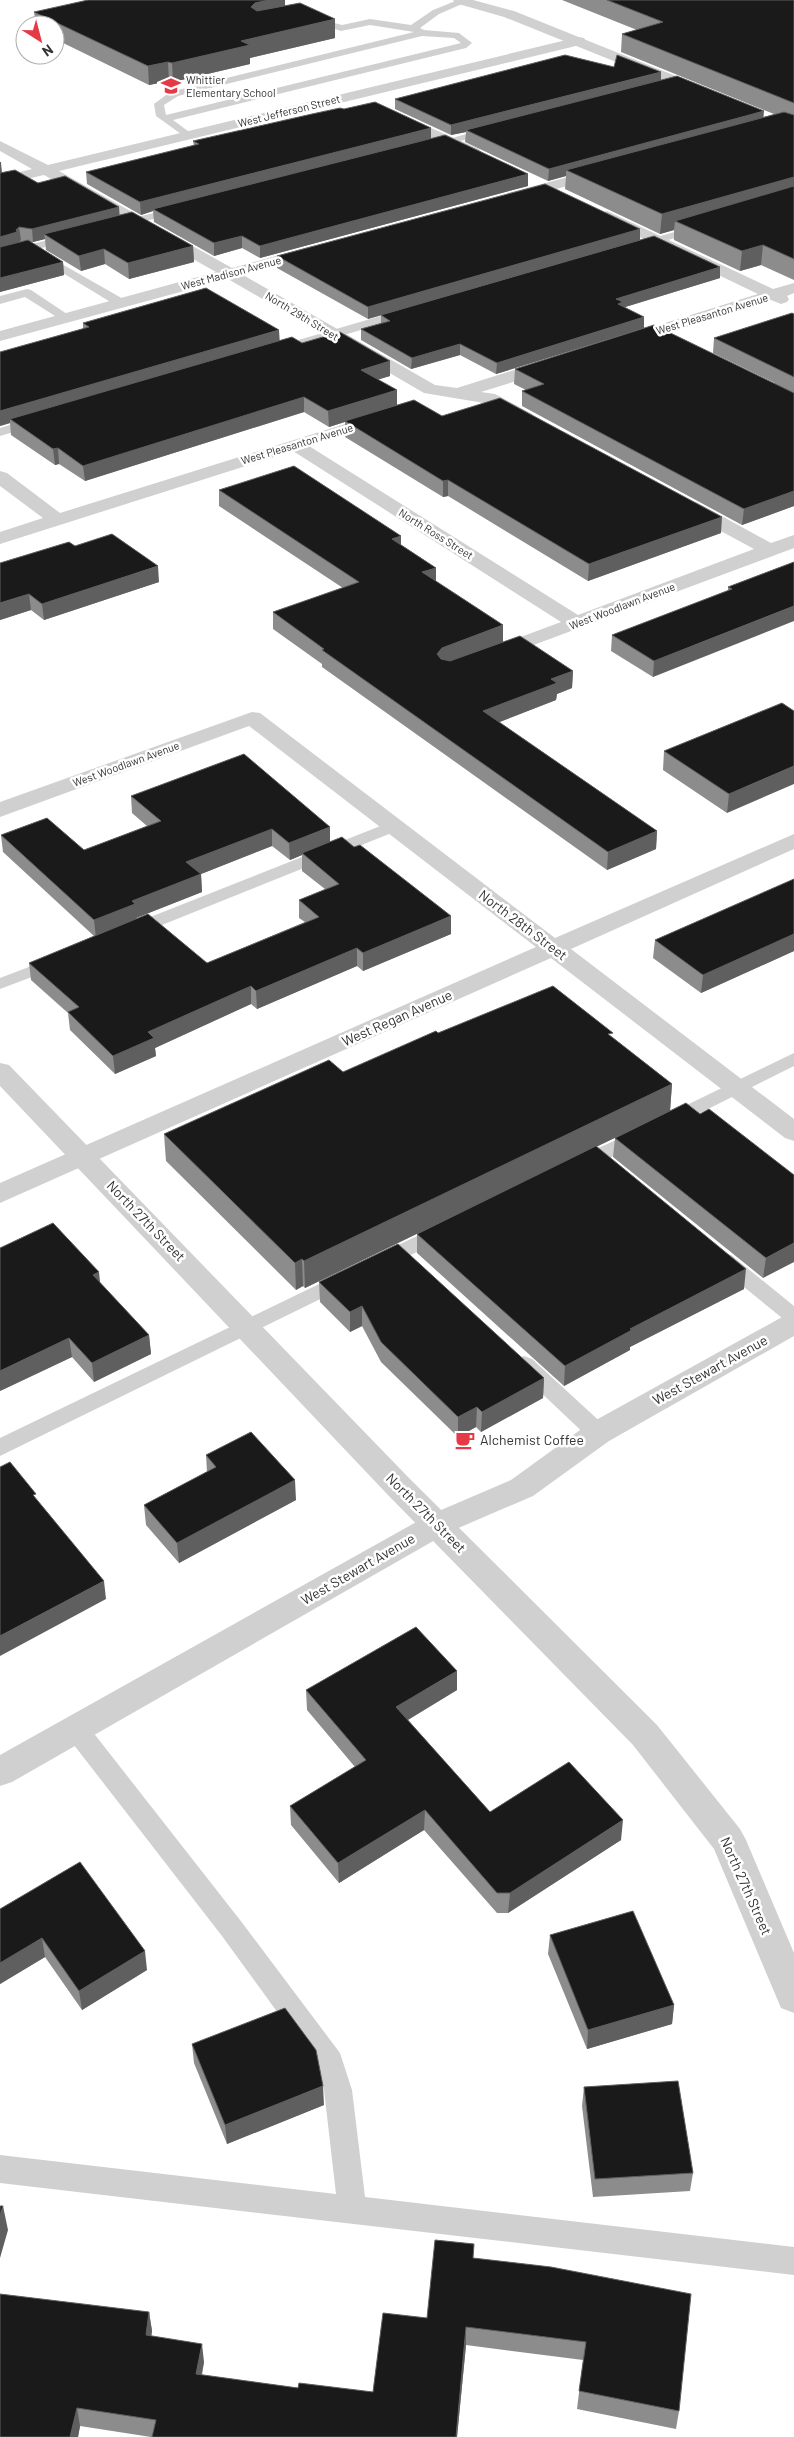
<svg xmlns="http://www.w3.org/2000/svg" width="794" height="2437" font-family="Barlow,sans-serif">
<rect width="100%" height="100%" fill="#fff"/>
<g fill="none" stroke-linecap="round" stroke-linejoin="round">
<path fill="#d0d0d0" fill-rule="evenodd" d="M458,0L469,1L439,14L420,28L424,30L459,33L472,43L466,48L173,120L192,134L193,136L188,139L156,116L154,104L170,92L414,32L370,25L341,31L308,20V16L342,25L370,19L411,25L433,10ZM422,36L454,38L461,43L166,115L164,105L178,96Z
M491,127L496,130L495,132L429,149L424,146Z
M178,207L184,210L182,212L117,228L111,225L113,223Z
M699,225L703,226V230L640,248L634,245L636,243Z
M72,234L76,235V239L0,259V252Z
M39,251L125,300L127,303L121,307L117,306L35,256L33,254Z
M27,289L31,290L73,318L67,322L63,321L25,297L0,304V296Z
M408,308L412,309L414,312L412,315L279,354L275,355L269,351L271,348Z
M36,417L42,421L41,424L0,436V428Z
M393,821L399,822L401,826L399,830L137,935H125L122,931L125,927Z
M55,957L61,958L64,962L61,966L0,989V978Z
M794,1053V1066L676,1125L669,1127L662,1125L659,1121L662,1117Z
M638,1130L645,1132L648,1136L645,1140L586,1170L579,1171L572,1170L569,1165L572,1160Z
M441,1225L448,1227L451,1232L448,1237L386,1267L379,1269L372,1267L369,1262L372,1257Z
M724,1253L731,1255L794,1306V1324L787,1322L717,1265L714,1260L717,1255Z
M344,1272L351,1274L354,1279L351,1284L0,1456V1438Z
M524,1356L532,1359L606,1427L609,1433L606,1439L598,1441L590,1439L516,1369L513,1364L516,1359Z
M76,1719L85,1722L240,1920L340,2053L352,2090L365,2197L794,2247V2275L0,2183V2155L336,2194L324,2090L318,2068L222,1936L67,1736L64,1729L67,1722Z"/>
<path fill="#d0d0d0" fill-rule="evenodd" d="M579,37L584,38L586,41L584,44L59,171L232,268L312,246L318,248L320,251L318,254L243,275L435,385L457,388L543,361H555L558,365L555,369L481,392L495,394L532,414L535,418L532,422H520L484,403L424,393L228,279L0,341V331L216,272L44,175L0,185V177L32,169L0,151V141L48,165Z
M397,113L479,149L481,152L474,156L469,155L392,120L390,117Z
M602,168L609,172L607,175L513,201L505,196L508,193Z
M607,211L773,289L794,283V293L787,296L789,299L787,302L781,304L771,300L632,345H620L618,341L620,337L758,294L602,219L599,216L602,213Z
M380,413L386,414L389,418L386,422L309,446L578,615L754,549L682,510L680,506L682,502H696L771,543L794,535V548L493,660L486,658L483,654L486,650L561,622L293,451L0,544V532L43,518L0,486V471L7,473L60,513Z
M252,712L260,713L555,938L794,834V849L571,949L794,1119V1141L785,1138L551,958L0,1203V1183L536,947L249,726L0,817V802Z
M794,1313V1336L609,1441L533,1496L449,1532L12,1782L0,1786V1755L427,1516L511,1480L587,1425L784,1316Z"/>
<path fill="#d0d0d0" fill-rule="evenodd" d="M453,0H473L514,11L708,89L710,92L703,96L698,95L504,17L455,3Z
M0,1063L9,1065L409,1478L657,1725L740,1829L746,1840L794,1953V2013L781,2008L714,1849L633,1745L387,1494L0,1086Z"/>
</g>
<path fill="#8c8c8c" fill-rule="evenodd" d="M562,0H794V280L761,265L740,271L674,240V230L660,234L565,189L566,176L548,181L465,142L466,132L451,135L395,109V99L661,80L764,117L774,114L621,52L622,34L637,30Z
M285,6L335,19V38L250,58V64L173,82L169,81L149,85L55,39V25H36L34,12Z
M344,109L431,139L528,174V186L260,258L242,248L214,256L154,222L153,211L141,215L87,184L86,172L194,146L193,141Z
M0,161L2,173L119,207V215L193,246L194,262L129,279L105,264L81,271L46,250L45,239L33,242H30L63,262L64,275L0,292Z
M640,229V240L368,319L277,268V256Z
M720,267V278L625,307L644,328L496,374L460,355L411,369L361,340V329L381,323V315Z
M794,314V506L742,525L522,406V391L526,390L514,384L515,369L775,383L713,353L714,338Z
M83,323L302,343L390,361V376L378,379L397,405L442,416L721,533L588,581L448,496L443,497L345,437V422L329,427L304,412L85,481L59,464L55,465L11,435L10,423L0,426L83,329Z
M219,490L401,536V545L436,568V581L503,642L573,671L572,688L557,694L556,700L499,722L657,831L656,849L607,870L322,667V664L273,629V612L343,588L219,506Z
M75,546L159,582L44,620L31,610L0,620Z
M794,562L653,677L611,651L612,635L728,591V587Z
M794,711L727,813L663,770L664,751Z
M131,796L330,842L451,934L363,971L357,966L257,1009L251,1004L155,1048L156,1056L115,1074L70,1030L68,1013L31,980L29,963L94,936L3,852L1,835L84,850L147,826L132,813ZM272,846L290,860L302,855V871L325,889L299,900V918L305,922L207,963L137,919L136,918L202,892L201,874Z
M794,879V951L701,993L653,958L655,940Z
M438,1033L612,1037L672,1084L670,1111L700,1114L794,1175L763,1278L613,1157L615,1138L596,1147L744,1289L630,1347V1350L564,1386L417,1253V1234L452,1217L305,1288L303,1286L296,1290L166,1161L164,1134L343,1072Z
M319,1282L544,1378L543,1398L481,1432L476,1427L458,1437L381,1362L362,1326L350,1332L320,1302Z
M100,1283L149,1335L151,1354L94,1382L72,1357L0,1391Z
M206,1455L296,1500L179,1563L146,1525L144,1505L207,1472Z
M306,1690H457L408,1720L490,1812L621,1840L508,1913H497L424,1830L339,1883L291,1825L290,1806L355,1767L307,1710Z
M0,1909L147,1970L82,2010L45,1957L0,1984Z
M550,1935L674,2005L672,2024L587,2049L548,1954Z
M192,2044L324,2105L227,2144L194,2063Z
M584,2087L693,2173L690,2191L593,2197L582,2106Z
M474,2258L679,2411L676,2429L577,2409L583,2360L466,2345L457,2437H151L80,2426L78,2437H0L149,2312L152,2331L151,2336L204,2362L202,2375L298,2388L373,2392L427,2318Z"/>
<path fill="#5f5f5f" d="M269,0H285V15L256,21L251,7L255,3Z
M335,19V38L250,58V64L173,82L172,63L241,41Z
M168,62L169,81L149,85L148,66Z
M661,72V82L466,130V132L451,135V125Z
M764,111L763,123L566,170V176L548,181L549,169Z
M431,128V140L153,209V211L141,215L140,202Z
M0,162H1L2,175L0,176Z
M528,174V186L260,258V246Z
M794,177V196L675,221L674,230L660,234L662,214Z
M119,207L120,220L44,234L45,239L33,242L32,229Z
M19,227L21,240L18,243L0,251V237L16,230Z
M640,229V240L368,319V307Z
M242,236V248L214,256V243Z
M763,245L761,265L740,271L742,251Z
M193,246L194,262L129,279L128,263Z
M104,249L105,264L81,271L79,256Z
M63,262L64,275L0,292V278Z
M720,267V278L622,308V313L616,299Z
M644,317V328L496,374L497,363Z
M279,330L280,345L10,419V423L0,426V411Z
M460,344V355L411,369L412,358Z
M390,361V376L361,385V370Z
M397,390V405L329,427L328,411Z
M304,397V412L85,481L83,466Z
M58,448L59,464L55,465L53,449Z
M448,480V496L443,497V481Z
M794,491V506L742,525L744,509Z
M722,517L721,533L588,581L589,564Z
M401,536V553L392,539Z
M158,566L159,582L44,620L42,604Z
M436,568V584L422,572Z
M29,594L31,610L0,620V603Z
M794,606V621L653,677L654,661Z
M503,625V642L441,665L437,654L442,648Z
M573,671L572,688L557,694L556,700L482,729L483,711L551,679Z
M794,766V784L727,813L729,794Z
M330,827V844L302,853V855L290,860L289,843Z
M272,829V846L201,874L202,892L136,918L137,921L96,938L94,920L132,901L186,862Z
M657,831L656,849L607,870L608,852Z
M451,916V934L363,971V953Z
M794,934V951L701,993L703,975Z
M357,948V966L257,1009L256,991Z
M251,986V1004L155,1048L156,1056L115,1074L113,1056L148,1032Z
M672,1084L670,1111L305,1288L304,1261Z
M794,1243V1262L763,1278L766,1258Z
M302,1259L303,1286L296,1290L295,1263Z
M746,1269L744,1289L630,1347V1350L564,1386L565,1366L630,1329Z
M99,1272L101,1291L93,1275Z
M362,1306V1326L350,1332V1312Z
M149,1335L151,1354L94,1382L92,1363Z
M69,1338L72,1357L0,1391V1371Z
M544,1378L543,1398L481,1432L482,1412Z
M477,1407L476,1427L458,1437V1417Z
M295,1480L296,1500L179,1563L177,1543Z
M104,1581L106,1599L0,1656V1636Z
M457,1671V1690L396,1727V1707Z
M425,1810L424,1830L339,1883L338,1863Z
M623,1820L621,1840L508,1913L510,1893Z
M42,1938L45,1957L0,1984V1963Z
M145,1951L147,1970L82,2010L79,1991Z
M674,2005L672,2024L587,2049L588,2030Z
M323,2086L324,2105L227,2144L225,2125Z
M3,2206L8,2230L0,2258V2216Z
M149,2312L152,2331L149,2354L146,2335Z
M466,2327V2345L457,2437H456Z
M202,2344L204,2362L198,2392L196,2374Z
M77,2408L80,2426L78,2437H70Z"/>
<path fill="#1a1a1a" stroke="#5f5f5f" d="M88,0H269L255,3L251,7L257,11L300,3L335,19L241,41L250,45L172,63L168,62L148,66L34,12Z
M607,0H794V103L622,34L663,22Z
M565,55L614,67L617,55L661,72L451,125L395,99Z
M677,76L764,111L549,169L466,130Z
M375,102L431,128L140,202L86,172L199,144L193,141L312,114L340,108L344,109Z
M784,112L794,115V177L662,214L566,170Z
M445,135L528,174L260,246L242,236L214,243L153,209Z
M15,170L38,183L65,176L119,207L32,229L19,227L16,230L17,232L0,237V173Z
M545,184L640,229L368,307L277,256Z
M794,186V259L763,245L742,251L675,221Z
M132,212L193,246L128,263L104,249L79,256L44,234Z
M654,236L720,267L616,299L623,302L618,304L644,317L497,363L460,344L412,358L361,329L390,321L381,315Z
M28,240L63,262L0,278V247Z
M206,288L279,330L0,411V352L89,327L83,323Z
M792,313L794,314V377L714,338Z
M654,325L794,393V491L744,509L522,391L544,384L515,369Z
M340,332L390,361L361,370L397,390L328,411L304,397L83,466L58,448L53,449L10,419L292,337L302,343Z
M500,398L722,517L589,564L448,480L443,481L345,421L414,400L442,416Z
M294,466L401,536L392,539L436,568L422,572L503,625L442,648L437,654L441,659L450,661L520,636L573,671L551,679L557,683L483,711L657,831L608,852L322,650L324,649L273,612L359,582L219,490Z
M112,534L158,566L42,604L29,594L0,603V563L69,542L75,546Z
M794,562V606L654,661L612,635L732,589L728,587Z
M782,703L794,711V766L729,794L664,751Z
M244,754L330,827L289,843L272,829L186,862L201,874L132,901L135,904L94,920L1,835L47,818L84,850L161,821L131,796Z
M342,837L354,847L360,845L451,916L363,953L357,948L256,991L251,986L148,1032L154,1038L113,1056L68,1012L79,1007L29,963L148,914L207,963L319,917L299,900L339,884L302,853Z
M794,879V934L703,975L655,940Z
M553,986L613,1033L608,1034L672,1084L304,1261L302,1259L295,1263L164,1134L329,1060L343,1072L436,1031L438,1033Z
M686,1103L700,1114L709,1109L794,1175V1243L766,1258L615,1138Z
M596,1146L746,1269L630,1329L632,1330L565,1366L417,1234Z
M53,1223L99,1272L93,1275L149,1335L92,1363L69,1338L0,1371V1248Z
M398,1244L544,1378L482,1412L477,1407L458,1417L381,1342L362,1306L350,1312L319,1282Z
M251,1432L295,1480L177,1543L144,1505L216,1467L206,1455Z
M10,1462L36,1494L33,1495L104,1581L0,1636V1467Z
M416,1627L457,1671L396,1707L490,1812L569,1762L623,1820L510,1893H497L425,1810L338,1863L290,1806L366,1760L306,1690Z
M80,1862L145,1951L79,1991L42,1938L0,1963V1909Z
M633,1911L674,2005L588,2030L550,1935Z
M285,2008L316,2050L323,2086L225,2125L192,2044Z
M678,2081L693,2173L595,2179L584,2087Z
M0,2206H3L0,2216Z
M435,2240L474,2244L473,2258L551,2267L691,2294L679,2411L579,2391L586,2342L466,2327L456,2437H152L156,2420L77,2408L70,2437H0V2294L149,2312L146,2335L202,2344L196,2374L298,2388L299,2383L373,2392L383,2313L427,2318Z"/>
<defs>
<symbol id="school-bare" viewBox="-9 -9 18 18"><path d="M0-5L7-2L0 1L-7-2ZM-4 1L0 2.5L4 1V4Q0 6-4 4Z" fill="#e63946" stroke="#fff" stroke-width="2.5" paint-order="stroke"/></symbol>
<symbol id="cafe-bare" viewBox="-9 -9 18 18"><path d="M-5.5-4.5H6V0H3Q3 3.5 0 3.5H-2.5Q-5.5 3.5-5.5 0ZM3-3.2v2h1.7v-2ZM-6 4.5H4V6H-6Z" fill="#e63946" stroke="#fff" stroke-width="2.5" paint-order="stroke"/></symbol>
</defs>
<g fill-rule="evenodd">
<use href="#school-bare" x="157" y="72" width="28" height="28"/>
<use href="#cafe-bare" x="451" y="1426" width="28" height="28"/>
</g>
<g text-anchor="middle" stroke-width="5" stroke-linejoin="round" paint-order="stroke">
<g font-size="11" fill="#333" stroke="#fff" text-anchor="start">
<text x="186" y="84">Whittier<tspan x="186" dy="13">Elementary School</tspan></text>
</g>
<g font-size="11" fill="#333" stroke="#fff">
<text transform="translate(289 111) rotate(-14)" y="4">West Jefferson Street</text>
<text transform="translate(231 273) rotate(-15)" y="4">West Madison Avenue</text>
<text transform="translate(712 314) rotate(-17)" y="4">West Pleasanton Avenue</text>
<text transform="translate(302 316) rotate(31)" y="4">North 29th Street</text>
<text transform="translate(297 444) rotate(-17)" y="4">West Pleasanton Avenue</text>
<text transform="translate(436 534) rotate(32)" y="4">North Ross Street</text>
<text transform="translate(622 606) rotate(-21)" y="4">West Woodlawn Avenue</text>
<text transform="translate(126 764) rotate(-20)" y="4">West Woodlawn Avenue</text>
</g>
<g font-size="14" fill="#333" stroke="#fff">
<text transform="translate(523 925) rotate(37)" y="5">North 28th Street</text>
<text transform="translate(397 1018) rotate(-24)" y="5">West Regan Avenue</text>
<text transform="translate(146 1221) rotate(46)" y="5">North 27th Street</text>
<text transform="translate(710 1370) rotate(-29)" y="5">West Stewart Avenue</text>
<text transform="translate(426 1513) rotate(45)" y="5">North 27th Street</text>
<text transform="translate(358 1569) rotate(-30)" y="5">West Stewart Avenue</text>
<text transform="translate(746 1886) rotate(66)" y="5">North 27th Street</text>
</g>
<g font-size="14" fill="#333" stroke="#fff" text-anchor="start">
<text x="480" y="1445">Alchemist Coffee</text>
</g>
</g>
<g transform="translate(40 40) rotate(144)"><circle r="24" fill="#ffffff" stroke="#adadad"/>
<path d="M0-4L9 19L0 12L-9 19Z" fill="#e63946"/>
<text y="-8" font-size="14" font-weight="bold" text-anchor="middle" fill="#333333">N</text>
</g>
</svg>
